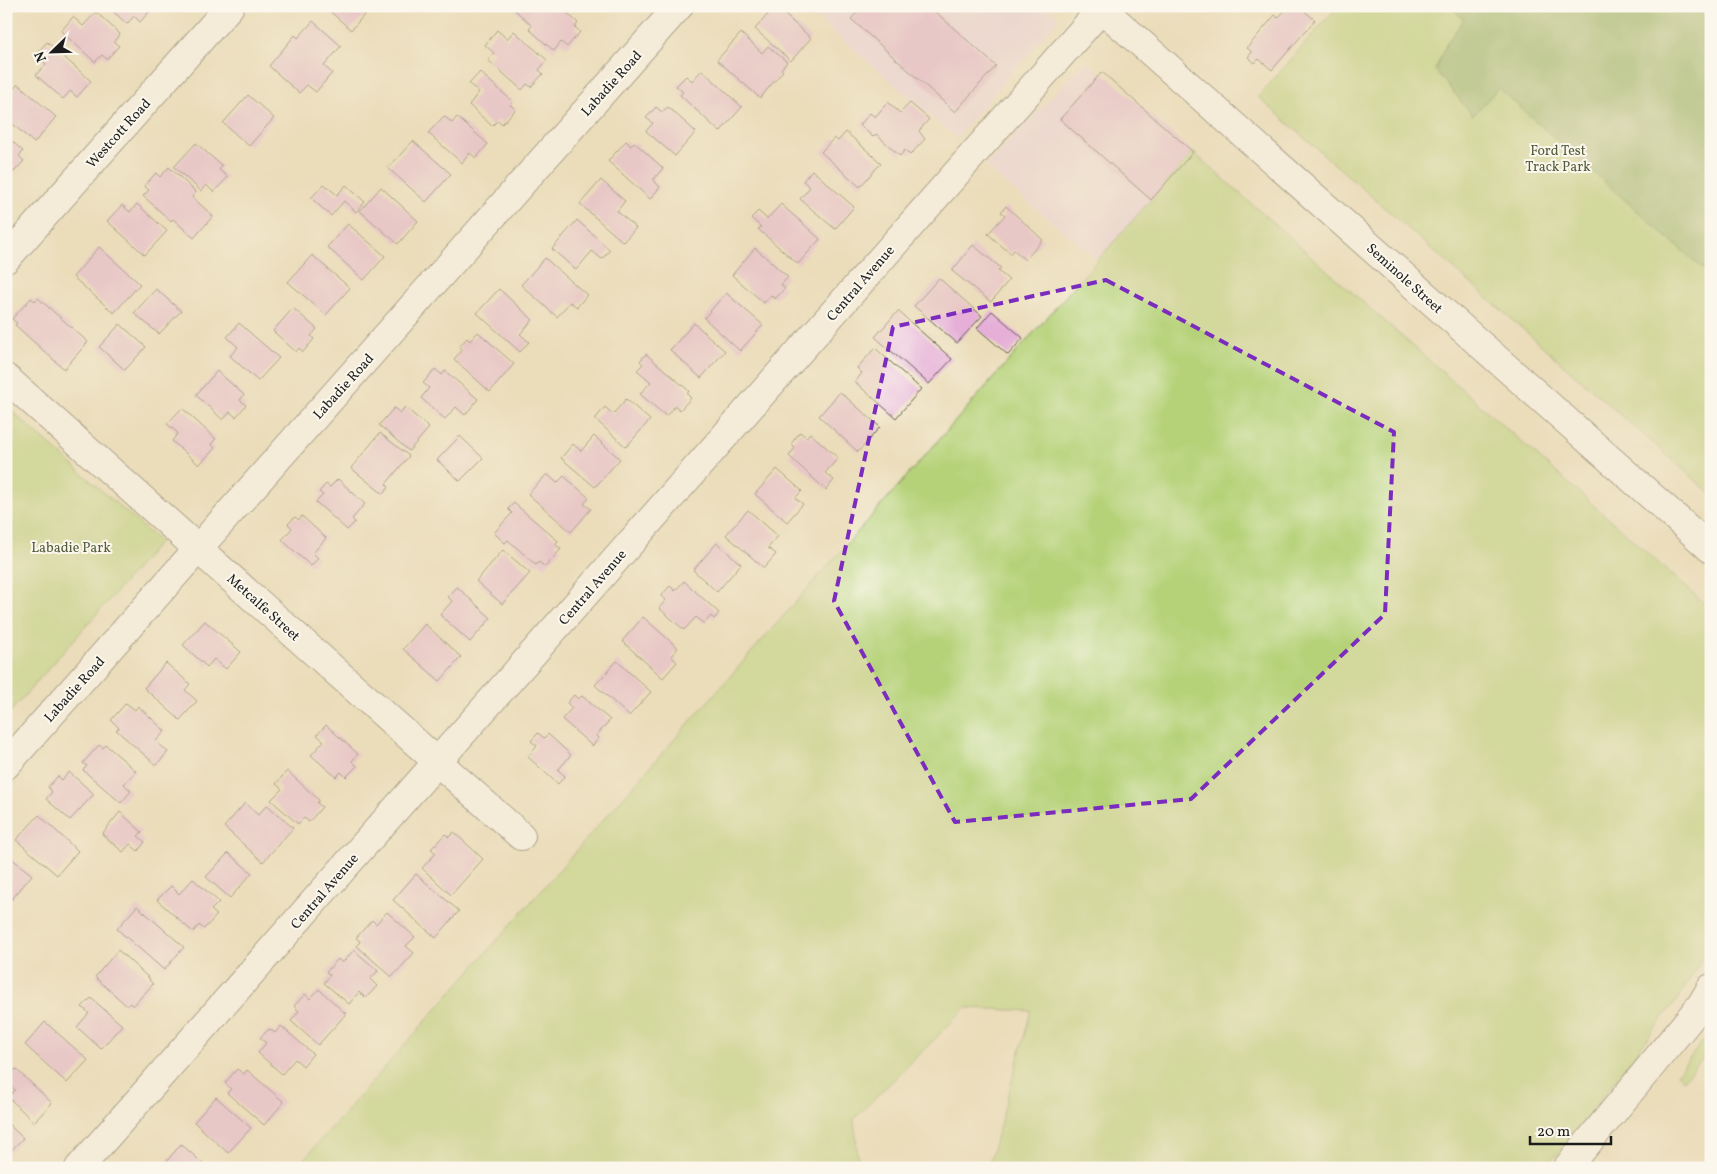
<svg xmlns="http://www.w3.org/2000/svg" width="1717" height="1174" font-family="Vollkorn,serif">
<rect width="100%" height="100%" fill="#fbf7ec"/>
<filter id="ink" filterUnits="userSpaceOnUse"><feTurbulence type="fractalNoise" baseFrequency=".02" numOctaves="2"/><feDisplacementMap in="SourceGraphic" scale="10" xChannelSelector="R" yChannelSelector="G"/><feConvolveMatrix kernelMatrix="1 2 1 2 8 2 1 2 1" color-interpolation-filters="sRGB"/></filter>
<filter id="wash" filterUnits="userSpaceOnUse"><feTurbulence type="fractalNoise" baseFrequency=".0096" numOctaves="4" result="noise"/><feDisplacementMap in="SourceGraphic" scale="20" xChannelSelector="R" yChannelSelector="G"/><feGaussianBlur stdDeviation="1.12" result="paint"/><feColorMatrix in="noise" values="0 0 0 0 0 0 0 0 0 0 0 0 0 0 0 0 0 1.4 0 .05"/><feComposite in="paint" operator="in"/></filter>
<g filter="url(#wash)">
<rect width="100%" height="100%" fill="#ebddba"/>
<path fill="#edd0e8" d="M803,6H1045L1059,18L956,138Z
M1086,61L1193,152L1098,260L985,166Z"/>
<path fill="#b5d278" stroke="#68774a" d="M1338,6H1711V494L1258,97Z
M1193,152L1711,609V945L1679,997L1560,1152L1542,1168H988L1031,1011L966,1008L854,1119L859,1168H296Z
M6,406L160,542L6,717Z
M1711,1031V1050L1683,1080L1677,1074Z"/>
<path fill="#90b468" stroke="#566842" d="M1450,6H1711V276L1498,88L1473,116L1435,70L1447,42L1464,20Z"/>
<g id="blocks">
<path fill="#e5afd8" d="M107,6H147L151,10L140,22L134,16L127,24Z
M324,6H372L351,30Z
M518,6H560L578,23L575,27L580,32L567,47L561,42L554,51L529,29L532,26L515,10Z
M775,6L811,38L791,61L755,29Z
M863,6H929L996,66L955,112L851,19Z
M1289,6H1299L1315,20L1272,70L1259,59L1255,63L1248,57L1252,52L1247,48L1275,15L1278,18Z
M96,12L120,34L114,42L119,46L107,59L102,55L95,62L61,31L73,17L83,26Z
M313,21L341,46L324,66L332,73L316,92L307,85L299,93L269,66L295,35L298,38Z
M497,30L507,39L514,31L547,60L539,70L543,74L531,87L527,84L522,90L488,60L494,53L485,45Z
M741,33L762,53L768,46L787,62L781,69L783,71L760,98L717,60Z
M47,42L91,81L77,97L70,91L63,99L36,75L46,64L36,54Z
M702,70L742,107L720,132L680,95L683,92L676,86L686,76L692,81Z
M480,72L513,102L510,105L516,109L502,124L498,120L492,126L469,105L479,92L469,84Z
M1102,72L1193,152L1151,200L1060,119Z
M18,84L56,117L34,143L6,118V97Z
M248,95L274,118L249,146L223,123Z
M888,102L900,113L910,103L929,119L919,131L925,139L910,155L905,150L900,156L876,134L873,137L860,125L870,113L875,117Z
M656,107L662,112L668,107L696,132L675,156L646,131L653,123L646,118Z
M444,116L452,123L457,117L488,144L476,158L470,153L462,163L428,133Z
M846,132L881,163L860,187L821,152L834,138L838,141Z
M6,136L23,151L19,156L24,161L14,172L9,168L6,171Z
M413,141L451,174L426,202L388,168Z
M626,141L631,146L634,142L663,168L653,180L660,187L650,199L608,161Z
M196,143L222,166L219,170L228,177L214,192L206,185L201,191L174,167Z
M169,167L196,192L192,197L213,216L194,238L173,219L171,221L143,196L149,190L144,186L156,173L160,177Z
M812,170L854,207L835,229L800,199L810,187L803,181Z
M601,180L625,201L617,211L636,228L623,242L580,204Z
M324,184L337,195L346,185L365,202L356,212L344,201L331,216L311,198Z
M381,187L418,221L398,244L360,211Z
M137,204L167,231L145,255L107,221L122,205L130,212Z
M781,204L820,239L798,264L758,229L761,227L751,218L758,211L767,219Z
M1006,206L1043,240L1025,260L1014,250L1011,254L988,234L1005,215L1001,212Z
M577,220L610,250L602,259L592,251L576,270L552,249Z
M348,224L385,256L364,280L327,247Z
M973,245L1001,268L998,271L1009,280L991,302L952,271Z
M99,247L140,284L114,313L73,277Z
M755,248L788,277L781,285L785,288L775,299L771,295L764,303L732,275Z
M312,255L350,288L326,315L288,282Z
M545,258L587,295L577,307L570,302L557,317L521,285Z
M939,278L982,316L957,343L914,306Z
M156,289L181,311L159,334L134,313Z
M499,289L533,320L520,334L529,342L520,352L477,313Z
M726,293L763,325L740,351L704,318Z
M31,298L35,301L38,298L88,342L64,369L15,325L17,323L12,319Z
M293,308L317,329L311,336L314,339L303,352L299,348L296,352L273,331Z
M898,311L952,359L929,384L875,337Z
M992,311L1023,338L1008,355L977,328Z
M239,323L279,358L258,381L230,356L238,347L227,337Z
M694,323L725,351L701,378L670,350Z
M120,324L146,347L125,370L99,347Z
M478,332L514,364L490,392L454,359L462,350L459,347L467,338L470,341Z
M875,348L921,389L896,418L855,382L862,373L857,368Z
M646,354L689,391L687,394L691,398L680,410L675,406L666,416L640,394L651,382L637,370L643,364L640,361Z
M435,369L442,375L445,371L478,399L465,415L456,407L445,419L421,398L429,388L423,383Z
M217,371L244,395L240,400L246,405L236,417L230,412L223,420L196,395Z
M840,392L880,427L858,452L819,416Z
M626,399L650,420L626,447L595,419L605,407L613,414Z
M405,407L429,428L409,451L379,425L394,408L400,413Z
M182,408L216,439L211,444L215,448L199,465L172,441L178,433L167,424Z
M800,432L806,437L810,433L838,458L825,473L834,480L826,490L789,456L795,448L791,444Z
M380,433L409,456L386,484L389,487L383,494L351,468Z
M460,436L483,458L460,481L437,460Z
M594,436L620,459L595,487L561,458L573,444L581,451Z
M777,469L802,491L795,498L803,504L787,522L755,494Z
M547,474L557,483L564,476L589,498L584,504L591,509L571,532L528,494Z
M338,479L365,504L352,519L355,522L347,530L316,502L323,495L319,492L326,484L330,487Z
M514,503L558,541L555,544L561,549L545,567L539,562L536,565L508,540L505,543L494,533L512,513L508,509Z
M748,510L778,536L768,548L776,554L764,568L726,535Z
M302,516L326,538L313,553L318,558L311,566L282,540L292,528L288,524L295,517L299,520Z
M717,543L741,564L717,592L693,570Z
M503,550L530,573L502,604L476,581Z
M684,581L719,613L714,619L711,616L704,624L696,617L684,630L659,608L666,600L661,596L670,586L675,591Z
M457,587L491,618L470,642L440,615L452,601L448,597Z
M643,617L678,648L671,656L677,662L663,678L622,641Z
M205,621L241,652L226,669L214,659L207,667L183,645Z
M425,624L461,657L440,681L403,649Z
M617,661L651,692L629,716L595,685Z
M166,663L190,684L185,690L197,701L180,720L144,688Z
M574,695L578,699L582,696L610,720L596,736L599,738L592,746L562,719L572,708L567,703Z
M126,703L135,710L138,706L165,731L156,741L168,752L156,765L116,730L119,728L111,720Z
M326,725L358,754L352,761L357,766L346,777L341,772L336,777L311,755L324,741L317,735Z
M538,733L544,738L548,734L571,755L558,770L565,776L558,784L528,757L537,746L531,741Z
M99,745L103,748L106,745L136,771L124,784L131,791L121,803L83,770L87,766L83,763Z
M287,771L319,800L317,803L322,807L309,822L304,818L298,824L271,800L282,789L276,784Z
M69,772L94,794L70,820L46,799L52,792L48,787L58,776L62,780Z
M245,803L258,815L267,805L293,828L263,862L224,827Z
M120,812L142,832L138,836L145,842L138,851L130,844L123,852L102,834Z
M39,815L78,851L57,875L16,840Z
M454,832L483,859L451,895L422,868L436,853L431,849L445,834L449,837Z
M228,853L252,873L230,898L206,877Z
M6,854L32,875L12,899L6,895Z
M416,874L459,911L436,938L393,900Z
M193,879L219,902L211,910L217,915L204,929L199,925L193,932L157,900L171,886L179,894Z
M137,906L184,947L164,970L117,929Z
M387,912L415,937L406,946L414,953L392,977L357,946L360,941L356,938L372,920L376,924Z
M118,950L150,979L149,980L153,984L133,1006L130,1003L127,1006L95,977Z
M354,950L378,971L370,979L377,986L366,998L359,992L349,1004L324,983L330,975L326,972L338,959L342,963Z
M319,989L346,1014L318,1045L291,1021L299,1011L294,1006L305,994L310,999Z
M91,998L122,1025L101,1049L77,1027L89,1013L82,1007Z
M45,1022L88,1060L67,1083L25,1045Z
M281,1026L313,1054L303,1066L295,1059L282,1074L258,1053L266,1043L260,1038L269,1029L275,1033Z
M16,1069L52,1103L34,1122L8,1097L15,1090L6,1079Z
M237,1069L244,1074L247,1070L284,1102L264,1125L227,1093L231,1089L225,1083Z
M216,1097L251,1128L228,1153L194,1122Z
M6,1122L23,1138L6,1156Z
M181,1144L208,1168H161Z"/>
</g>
</g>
<g filter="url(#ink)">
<use href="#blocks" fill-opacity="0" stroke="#646053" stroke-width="1"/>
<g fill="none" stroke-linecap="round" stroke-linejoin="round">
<defs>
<path id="minor" d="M1099,6L1711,549
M6,259L230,6
M6,378L521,836
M6,765L679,6
M79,1168L1104,6
M1567,1168L1701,1005L1711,988"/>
</defs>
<use href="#minor" stroke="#646053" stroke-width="30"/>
<use href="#minor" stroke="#fff" stroke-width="28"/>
</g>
</g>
<path d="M0 0H1717V1174H0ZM1106,280L1394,432L1385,614L1191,799L955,822L834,601L893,327Z" fill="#ebddba" fill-opacity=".55" fill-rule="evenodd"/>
<path fill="none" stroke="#7b2cbf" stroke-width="4" stroke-dasharray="10 6" stroke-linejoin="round" d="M1106,280L1394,432L1385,614L1191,799L955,822L834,601L893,327Z"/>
<g text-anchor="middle" stroke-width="4" stroke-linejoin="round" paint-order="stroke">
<g font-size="14" fill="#1c1c1c" stroke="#fbf7ec">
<text transform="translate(611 83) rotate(-48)" y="5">Labadie Road</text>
<text transform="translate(118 133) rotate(-48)" y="5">Westcott Road</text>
<text transform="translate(1405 278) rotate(42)" y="5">Seminole Street</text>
<text transform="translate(860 283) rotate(-49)" y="5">Central Avenue</text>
<text transform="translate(343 386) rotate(-48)" y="5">Labadie Road</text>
<text transform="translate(592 587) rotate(-49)" y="5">Central Avenue</text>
<text transform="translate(264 607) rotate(42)" y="5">Metcalfe Street</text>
<text transform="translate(74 689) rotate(-48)" y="5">Labadie Road</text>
<text transform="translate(324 891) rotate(-49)" y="5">Central Avenue</text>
</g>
<g font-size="14" fill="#525c3c" stroke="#fbf7ec">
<text x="1558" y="155">Ford Test<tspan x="1558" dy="16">Track Park</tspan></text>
<text x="71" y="552">Labadie Park</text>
</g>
</g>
<rect width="1717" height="1174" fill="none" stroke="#fbf7ec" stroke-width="25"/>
<g transform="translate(52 52) rotate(247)" stroke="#fbf7ec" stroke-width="4" paint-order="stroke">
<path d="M0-4L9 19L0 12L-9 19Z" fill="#1c1c1c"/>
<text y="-8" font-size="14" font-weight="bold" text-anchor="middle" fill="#1c1c1c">N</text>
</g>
<path d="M1530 1136v8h81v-8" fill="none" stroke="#1c1c1c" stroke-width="2.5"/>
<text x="1537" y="1136" font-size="15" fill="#1c1c1c" stroke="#fbf7ec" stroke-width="4" paint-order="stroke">20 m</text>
</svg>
